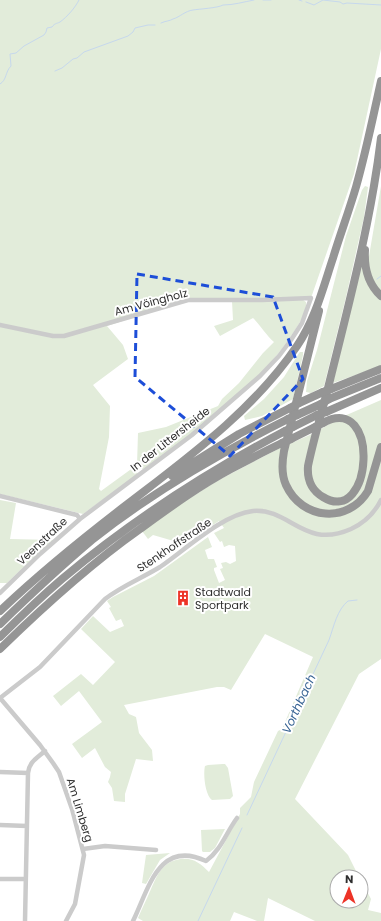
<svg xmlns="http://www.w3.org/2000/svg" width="381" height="921" font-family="Poppins,sans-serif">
<rect width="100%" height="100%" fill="#fff"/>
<path fill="#e2ecda" d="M0,0H381V49L354,174L311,298L188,300L107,326L123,345L128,359L93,385L110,406L109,437L99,489L101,491L134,467L138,474L83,514L0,494Z
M365,186L368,187L364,217L346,297L324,386L311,393L306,392L307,381L317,350L346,236L362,190Z
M381,186V293L372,282L367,256H369Z
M362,261L381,299V366L333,383Z
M303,300L306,302C307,312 300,322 295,330C261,385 195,430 144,470L137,465L138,433L166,427L218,406L222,399L239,383L263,353L274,342C266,335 261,326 253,318L220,336L214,326L233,320L232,301Z
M300,352H303V355L293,399L262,416L245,420L244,416L264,399L284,377L299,353Z
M381,400V659L359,674L295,799L348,855L359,877H337V901H361V880L371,899L368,910L381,913V921H315L268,898L264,921H257L234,912L230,921H143L138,918C142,908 147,899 151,889C157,876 161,864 176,860C191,856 199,862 209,872L240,814V808L251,797L254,782L278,731L282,729L313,657L265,634L231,690L224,687H217L124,705L129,714L136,717L139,733L152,750L153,761L136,759L125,794V802L114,801L112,788L108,782L110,777L111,772L105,767L95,748L82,758L72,744L102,722L79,691L61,706L53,696L81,674L93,685L115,662L81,629L93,616L110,632L124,626L121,619L116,621L109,608L111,607L107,601L113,597L154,576L208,537L212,547L205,550L208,559H214L217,567L214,568V570L219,583L225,580L220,569L223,568L221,563L226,562L230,564L236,561L235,546L229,545L224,547L222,541L220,542L214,533L224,528L219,521L184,544L153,535L148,539L142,531L179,505L217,481L278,449L312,434L342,417Z
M0,500L16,503L10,539L54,540L33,558L7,583H0Z
M223,764H225L228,768L233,796L230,799L212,800C205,795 203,774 205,766L208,765Z
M225,829L215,848L210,852H203L202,851L201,830Z
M170,853L160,860L146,884L142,883L146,855Z"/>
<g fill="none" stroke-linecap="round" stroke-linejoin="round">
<path stroke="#c6d8ed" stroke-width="1" d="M263,0H271
M299,0L302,1
M306,2L314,5L323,0L340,2L343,4L347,3L381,5
M161,23C165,21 170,21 173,19C180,17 185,11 193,10C199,9 218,8 223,5C234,5 243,2 254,0
M55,71L62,68L73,59L77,58L84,52L128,36L133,32L135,28L148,25H155
M0,84C7,80 5,72 11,66L10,54L16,53L24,46L44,35L46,32L47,28L52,27C55,23 56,24 60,22C67,17 75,8 79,0
M377,279L381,276
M247,815L329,640C334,626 337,610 348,601L357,600
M198,921L242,828"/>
<path stroke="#cbcbcb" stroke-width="4.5" d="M0,325L53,336H64L188,300H262L311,298L302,323L291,340L279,356L260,376L192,435L80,519L40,554L0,593
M0,496L77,515L80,519
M0,698L40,667L105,599C122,586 142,578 160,567C185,550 223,514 253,511C290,508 304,550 351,529C364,523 374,514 381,500
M0,698L40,745L53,763L59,772L72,809L84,855L75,904L66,921
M0,772L28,773
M0,825L27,826
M83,849L105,846L156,850
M0,879H26
M25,921L28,773C29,762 37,758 45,751
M133,921C149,888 159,839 206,861C221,850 226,833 237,818"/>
<path stroke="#959595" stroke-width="8" d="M365,250C364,267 368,284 381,296
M319,311L284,451C282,462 281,474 286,485C302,520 348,524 368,491L381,447
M331,389L381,369
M329,399L381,378
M299,403L323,392
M326,412L381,388
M297,415L321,404
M323,423C381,391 373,528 323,497C311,490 307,479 308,466C314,437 323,409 330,380C350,299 371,221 381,138
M293,427L317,415
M291,439L315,427
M172,476L239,434L290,408
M0,611C40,573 82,539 125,506C186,459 253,411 297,346C315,320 323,288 333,258C340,235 349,211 356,187C366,152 373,117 381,81
M0,624C30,595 60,567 92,540C152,492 220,453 288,419
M0,637C20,617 41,597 62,579C131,521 205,473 285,431
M0,649C44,606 89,565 140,529C169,508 199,486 231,469C248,460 265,451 282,443"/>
<path stroke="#959595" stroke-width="8" d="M323,392L331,389
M321,404L329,399
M290,408L299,403
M317,415L326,412
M288,419L297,415
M315,427L323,423
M285,431L293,427
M282,443L291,439"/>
</g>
<path fill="none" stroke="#1d4ed8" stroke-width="3" stroke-dasharray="8 5" stroke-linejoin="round" d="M137,274L273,297L303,379L230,456L135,377Z"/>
<defs>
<symbol id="building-bare" viewBox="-9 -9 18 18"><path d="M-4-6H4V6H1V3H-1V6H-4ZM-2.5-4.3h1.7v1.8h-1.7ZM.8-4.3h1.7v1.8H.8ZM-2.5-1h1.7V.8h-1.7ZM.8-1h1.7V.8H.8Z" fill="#ed3327" stroke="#fff" stroke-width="2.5" paint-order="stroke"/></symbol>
</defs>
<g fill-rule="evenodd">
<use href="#building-bare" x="172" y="587" width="22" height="22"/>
</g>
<g text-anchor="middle" stroke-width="4" stroke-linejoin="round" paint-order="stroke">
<g font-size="11" fill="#2e2e2e" stroke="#fff">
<text transform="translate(151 302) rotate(-15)" y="4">Am Vöingholz</text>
<text transform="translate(170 439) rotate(-38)" y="4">In der Littersheide</text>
<text transform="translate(42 541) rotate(-43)" y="4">Veenstraße</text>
<text transform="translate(174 545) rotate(-34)" y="4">Stenkhoffstraße</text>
<text transform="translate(80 810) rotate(73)" y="4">Am Limberg</text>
</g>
<g font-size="11" fill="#2e2e2e" stroke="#fff" text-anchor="start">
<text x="195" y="596">Stadtwald<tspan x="195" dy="13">Sportpark</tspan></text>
</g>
<g font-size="12" font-style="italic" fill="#386494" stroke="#fff">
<text transform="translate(299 704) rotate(-65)" y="4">Vorthbach</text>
</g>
</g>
<g transform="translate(349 889) rotate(1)"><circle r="19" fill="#ffffff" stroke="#ababab"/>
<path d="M0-3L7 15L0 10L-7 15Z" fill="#ed3327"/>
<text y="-6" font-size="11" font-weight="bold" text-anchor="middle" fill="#2e2e2e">N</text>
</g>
</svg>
